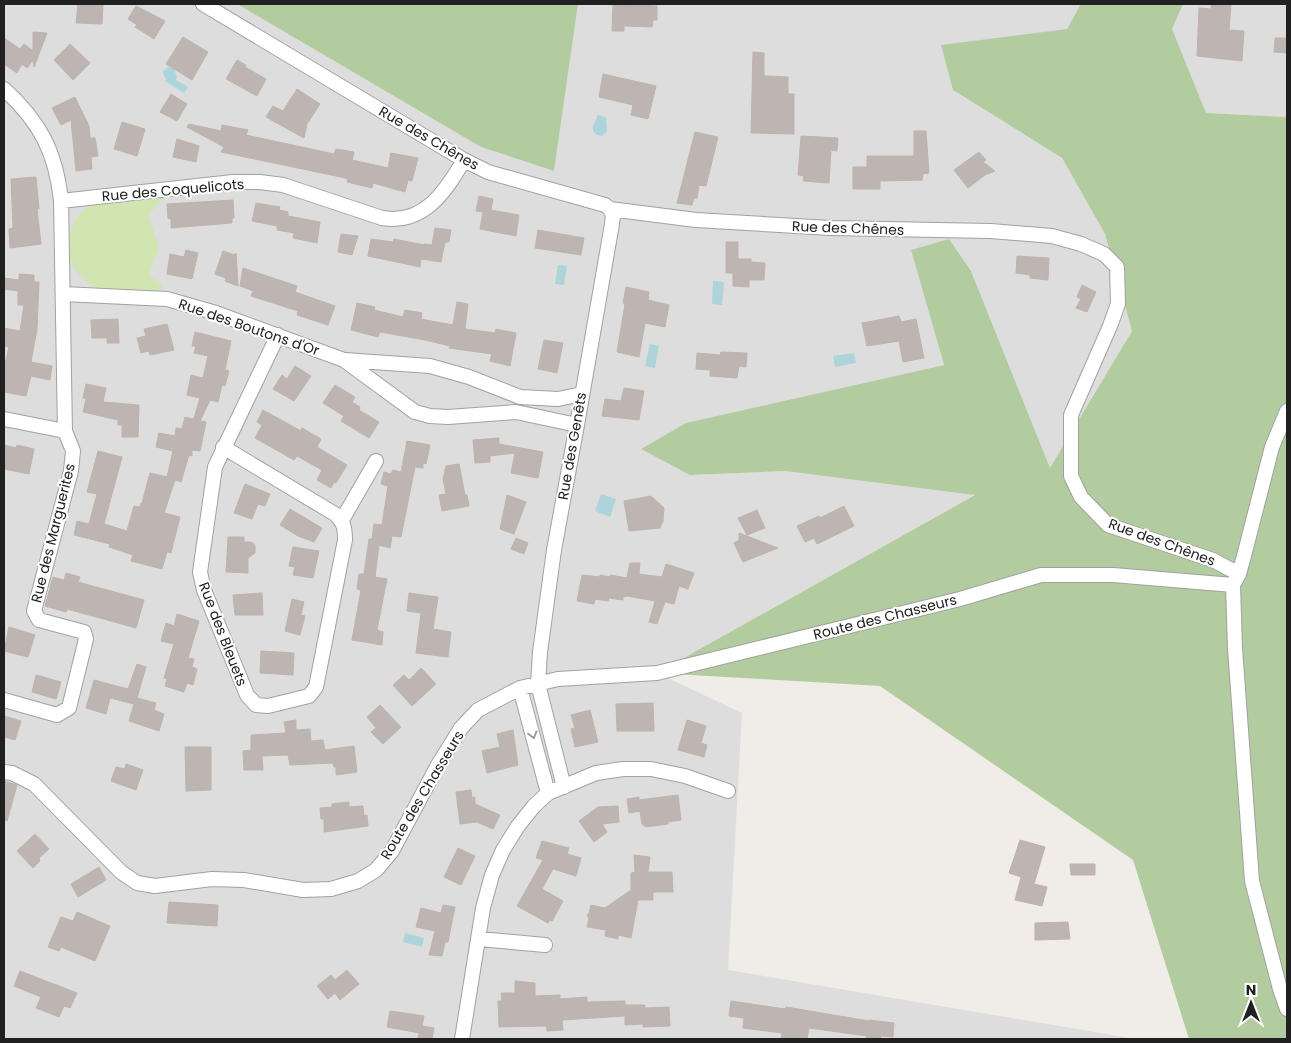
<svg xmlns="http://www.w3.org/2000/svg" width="1291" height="1043" font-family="Poppins,sans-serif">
<rect width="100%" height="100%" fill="#f0ece8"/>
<path fill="#deddde" d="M4,4H237L481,147L554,171L578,4H1287V115L1285,117L1206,113L954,91L1062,158L1105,234L1132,331L1050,469L971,271L911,250L944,365L799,398L690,475L785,471L976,494L657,673L742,713L728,970L1136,1039H4Z"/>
<path fill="#d1e5b3" d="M156,195L164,198L148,215L159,246L149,275L162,285L161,291C141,291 106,295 89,284C63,266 61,228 86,209C89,207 92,204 95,203C113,198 138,198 156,195Z"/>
<path fill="#b2cca0" d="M237,4H578L554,171L481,147Z
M1081,4H1183L1172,29L1206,113L1285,117L1287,115V1039H1189L1133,860L880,686L657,673L975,495L785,471L690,475L641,449L686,423L944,365L911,250L949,239L971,271L1050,468L1132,331L1105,234L1062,158L953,90L941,45L1067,29Z"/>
<path fill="#acd4da" d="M168,67L174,69L177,77L176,80L188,87L184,93L165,81L166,79L164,76L163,71Z
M598,115L606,117L607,131L602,136L597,135L593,131V126Z
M558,265L567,266L564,285L555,284Z
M713,281L724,282L722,305L712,304Z
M650,344L659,346L655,368L645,366Z
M854,353L856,363L835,367L833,356Z
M601,494L616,499L610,517L595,511Z
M405,933L424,938L422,947L403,942Z"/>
<path fill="#bdb5b1" stroke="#c1b2ab" d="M78,4H103L102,24L76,23Z
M613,4L657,6V20H653L652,27L624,26V31H612Z
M1211,4H1231L1229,30L1244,31L1242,61L1197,56L1199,8L1211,9Z
M136,6L165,21L154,39L135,27L137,25L128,19Z
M33,32L47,33L34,67L33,60L27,68L22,64L17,73L4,64V38L20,49L24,44L33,51Z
M183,37L208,52L192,80L166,64Z
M1275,38H1287V53L1274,52Z
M70,44L90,63L73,80L54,60Z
M753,52L764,53V76L788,77V94H794V134L751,133Z
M237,60L246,65L245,67L266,79L257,96L226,79Z
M603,74L656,86L648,119L631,115L633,105L599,97Z
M297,89L320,104L307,124L304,138L266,117L273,106L283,111Z
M171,94L187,104L177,121L160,112Z
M75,97L89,126L90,138H95L98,156L91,157L92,169L76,171L71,120L61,125L52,108Z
M122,122L145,129L137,156L114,149Z
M189,124L221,131L222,125L248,130L246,135L334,154L336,149L354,152L352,160L388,168L391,153L418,158L412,181L408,180L405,192L373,183L372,188L347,182L348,179L341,177L221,152L224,147L187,127Z
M914,131H926L929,173L923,174L922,180L880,181V189H853V167H867V156H914Z
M695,132L718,137L706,186L699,185L697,198H694L692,205L677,203Z
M801,136L838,138L837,151L831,150L829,183L803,181L804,176L798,175Z
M177,139L199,146L196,162L173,157Z
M979,152L986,160L983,162L995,171L985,175L968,188L954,170Z
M36,177L39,209H37L41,244L10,248L9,229L13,228L11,179Z
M479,196L493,199L491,210L519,215L516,236L480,229L483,212L476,211Z
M233,200L234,218H232V223L171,228V219L168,218L167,204Z
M256,203L280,207L279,210L288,212V216L320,222L317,243L293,238L294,233L277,230V226L252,221Z
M435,228L451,230L449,242H445L441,262L421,259L420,267L368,256L371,239L393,242L394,239L424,245V244L432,245Z
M538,230L584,238L581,255L535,248Z
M341,234L358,236L352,255L338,252Z
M726,242H738V259H751V262L765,263L764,280H749V287L733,286V273H726Z
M186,250L198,253L192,279L167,274L170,254L184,257Z
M223,251L235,255L236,253L238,286L225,281L226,278L215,274Z
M1017,256L1049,258L1048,280L1030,278V275L1016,273Z
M243,268L297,286L295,292L335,306L328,325L297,315L298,311L251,296L253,291L240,286Z
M19,274L34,275V282H39L37,329L31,362L52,366L50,380L31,376L26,396L4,392V368L9,347L4,346V328L20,331L24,305H18V291L4,289V278L19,280Z
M1082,285L1096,292L1087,312L1076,308L1081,299L1077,297Z
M626,287L649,292L648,300L669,305L665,327L645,323L639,357L617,352L625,304L623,303Z
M457,302L468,304L465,329L495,333L496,329L516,333L510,366L490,361L492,354L449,348L450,346L425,340L380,332L378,337L351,330L357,303L375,307L374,310L403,317L405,310L422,313L421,319L453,325Z
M899,316L901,322L916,319L924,358L903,362L899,341L867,346L862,323Z
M118,319L119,343H107V338H92L91,320Z
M167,324L174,350L150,355L149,351L141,353L137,338L146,336L144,329Z
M195,332L231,341L225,370L229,371L225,386L222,385L218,402L210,400L200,421L206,422L200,451L192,450V456L189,455L181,482L175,480L164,513L180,517L171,553L167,552L162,569L131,561L133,555L109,547L110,544L74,535L77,521L89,524L97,494L87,492L98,451L122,457L104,524L127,531L134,506L140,507L141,503H142L150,473L167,477L173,451L156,447L159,433L175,436L176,428L182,429L185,417L198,420L194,418L200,398L187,395L191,375L203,378L208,356L194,353L196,346H192Z
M544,340L563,343L557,373L538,369Z
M721,352L747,353L746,367L739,366L737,378L710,376V370L696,369L697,353L720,355Z
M295,366L311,376L294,401L273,389L282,375L287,379Z
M86,384L106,388L103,402L139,405L138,437H122V425H118V420L83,412L86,399L83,398Z
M335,385L355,397L352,402L360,407L359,410L379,422L369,438L341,421L344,416L323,403Z
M624,388L644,391L639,420L602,416L605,399L621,401Z
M263,410L301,431L302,428L321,439L317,447L347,465L336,483L334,482L331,488L317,480L322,470L297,456L294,460L255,438L262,425L257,422Z
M499,438V444L543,452L538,478L511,473L515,453L490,456V462L475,463L473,440Z
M407,441L430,445L426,464L423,463V468L415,467L401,537L392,536L390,548L379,545L375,577L387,579L377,630L383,632L382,645L352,640L361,590L357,589L359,574H364L369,539H372L374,524L382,525L388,486L381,484L384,472L391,474L393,470L401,472Z
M4,445L16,448L17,445L34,449L29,474L4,469Z
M459,464L465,495H467L469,506L442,511L439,495L446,494L443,479L446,466Z
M245,484L270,494L265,506L258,504L252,519L234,513Z
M507,495L526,502L514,534L500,529Z
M651,496L664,508L663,521L660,528L629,531L624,501Z
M844,506L854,526L817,544L814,538L805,542L797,526L819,516L820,518Z
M290,509L322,528L314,542L298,536L280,525Z
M757,510L765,528L747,535L738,518Z
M739,533L778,548L743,562L734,543L739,540Z
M228,537H244V542H251L255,545V553L248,558V573L226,572Z
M516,538L528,543L524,554L511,549Z
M293,547L319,551L313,578L293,575L295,567L289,566Z
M630,563H640L639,574L662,577L666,564L694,573L688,589L679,586L674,604L665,602L657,624L649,622L655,601L627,596L623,597V600L609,598L608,601L595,599L594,604L577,601L582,575L600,577V575L610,577V575L627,578Z
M66,573L80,577L78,582L144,600L136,628L67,609L66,612L45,606L53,577L64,580Z
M262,593L263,615H235L233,595Z
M409,593L438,597L433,629L451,632L448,657L416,653L421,613L407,611Z
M292,599L304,602L301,615L305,616L300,635L285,631Z
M177,614L199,621L188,658L194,659L192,667L197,669L193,685L187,683L184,692L165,686L167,679L164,678L174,644L161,641L166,623L174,626Z
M9,627L35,635L28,657L4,651Z
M261,651L294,653L293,675L260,673Z
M137,664L146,667L137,698L156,703L154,710L164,714L159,731L129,721L134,704L110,698L106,714L86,708L94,680L128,689Z
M421,668L436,684L412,706L393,685L404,675L409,680Z
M36,675L61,682L56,699L32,692Z
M653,703L654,731H617L616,704Z
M380,705L401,727L383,744L371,732L376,728L367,717Z
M590,710L598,742L575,747L571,729L575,728L571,715Z
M4,716L21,721L15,740L4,737Z
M296,720V730L310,729L311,741L323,740L325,750L354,746L357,772L336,775V767H334L333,763L290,765L288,755L262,756L263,770H244L243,751L251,750V735L286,733L284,722Z
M687,720L706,726L701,743L707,745L704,757L678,750Z
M513,730L518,765L487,773L482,751L500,747L497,734Z
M185,747H211V790L186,791Z
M126,764L143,770L136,790L111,781L116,767L125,769Z
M4,781L17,785L7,821L4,820Z
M471,790L472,798L475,797V804L500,815L493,829L477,822L460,824L456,792Z
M678,795L681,820L668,822V824L646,827L642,824L640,811L629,813L627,799L639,797V800Z
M349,802V807L363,806L364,816L367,815L368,826L324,832V819H321L320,808L332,807V804Z
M618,806L619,822L602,824L607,832L594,842L579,821L598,807Z
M35,834L49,849L39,858L40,861L33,868L17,851Z
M1020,840L1045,847L1034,884L1047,887L1042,906L1015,900L1021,877L1009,873Z
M542,841L569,848L567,854L581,858L576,876L553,869L542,889L563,901L552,921L550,920L548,923L517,906L543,860L536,858Z
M458,848L475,856L461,885L444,877Z
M634,855L650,857L648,872H672L673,892H653V900H638L631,938L618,935V939L605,936L606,930L587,927L589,918L587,915L589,913L591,905L605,908L631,890V873L635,872Z
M1070,864H1095V875H1071Z
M99,867L106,880L78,897L71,884Z
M169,902L218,905L217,926L167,923Z
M443,905L455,907L448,942H445L442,956L429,955L435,931L416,927L421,908L441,913Z
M77,912L110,926L95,961L61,947L59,951L48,947L61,917L73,921Z
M1068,922L1070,939L1035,940V923Z
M347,970L359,984L340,1000L335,993L328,999L317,986L331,975L335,980Z
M20,971L77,993L70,1008L64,1006L59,1017L36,1008L41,997L14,986Z
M515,981L535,983V996L560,995V999L587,997V1002L625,1001V1005H645V1008L669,1007L670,1026L643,1027V1024L625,1025V1016L562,1020L563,1030L547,1031L546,1026L499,1027L498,1001H502L501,993H515Z
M731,1001L785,1009L786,1007L869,1021V1020L894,1023L893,1037L881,1036L880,1039H866L867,1036L809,1028L807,1039H781L782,1033L743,1028L744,1018L729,1016Z
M390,1011L424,1016L422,1026L434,1028L432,1039L418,1038L419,1033L387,1027Z"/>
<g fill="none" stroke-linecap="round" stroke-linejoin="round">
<defs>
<path id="minor" d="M203,4L464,160L488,172L605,205L610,209L696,220L831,228L991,231L1052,236L1081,244L1104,254L1117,267L1118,304L1110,326L1071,415V476L1081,497L1108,525L1213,560L1239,574
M4,89C40,122 56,152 61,201L65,431L73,451L71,471L34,611L39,620L84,632L86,639L69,708L57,715L4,700
M61,201L233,182H260L283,185L382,218C424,225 445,192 464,160
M63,294L167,299L216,313L344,360L415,412L430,416L448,417L516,412L577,425
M345,360L430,366L469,377L520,397L558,399L582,394
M1287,411L1272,447L1244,556L1239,574L1233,585L1235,648L1252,881L1280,989L1287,1009
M4,419L65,431
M223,447L335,514C344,522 345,528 345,540L316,687L309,696L268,706L256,705L247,695L204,590L200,572L215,467L278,335
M342,520L376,461
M520,688L548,793
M4,772L12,773L34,784L121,872L137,883L155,886L212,879L244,880L303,890L331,889L358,881L376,870L392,851L438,765L461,728L478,710L520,688L558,679L657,673L960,599L1041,575H1113L1233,585
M564,787L538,684L540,652L554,550L577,425L612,224L613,215L610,209
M479,939L545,945
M462,1039L483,908L492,875L503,850L518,826L534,806L548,793L596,773L623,769H651L685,776L728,791"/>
</defs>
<use href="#minor" stroke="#a1a1a1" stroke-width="16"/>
<use href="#minor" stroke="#fff" stroke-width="14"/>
</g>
<defs><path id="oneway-chevron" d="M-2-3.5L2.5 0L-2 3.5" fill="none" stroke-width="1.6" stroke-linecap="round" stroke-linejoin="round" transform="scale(1.25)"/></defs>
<use stroke="#9b9b9b" href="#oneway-chevron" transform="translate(533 735) rotate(75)"/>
<g text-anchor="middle" stroke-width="4" stroke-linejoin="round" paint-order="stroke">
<g font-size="14" fill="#202020" stroke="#fff">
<text transform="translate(429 138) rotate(30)" y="5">Rue des Chênes</text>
<text transform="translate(173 190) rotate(-5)" y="5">Rue des Coquelicots</text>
<text transform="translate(848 228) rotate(2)" y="5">Rue des Chênes</text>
<text transform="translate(249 327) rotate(19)" y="5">Rue des Boutons d'Or</text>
<text transform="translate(572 446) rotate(-80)" y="5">Rue des Genêts</text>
<text transform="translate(53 533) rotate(-76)" y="5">Rue des Marguerites</text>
<text transform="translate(1162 542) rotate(20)" y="5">Rue des Chênes</text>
<text transform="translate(885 617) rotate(-14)" y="5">Route des Chasseurs</text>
<text transform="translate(223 634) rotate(69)" y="5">Rue des Bleuets</text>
<text transform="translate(422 795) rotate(-59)" y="5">Route des Chasseurs</text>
</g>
</g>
<rect width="1291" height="1043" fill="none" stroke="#202020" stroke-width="10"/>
<g transform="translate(1251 1003)" stroke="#ffffff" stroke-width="4" paint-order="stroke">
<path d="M0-4L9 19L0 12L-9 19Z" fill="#202020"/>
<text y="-8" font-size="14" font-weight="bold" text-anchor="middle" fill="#202020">N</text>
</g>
</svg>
